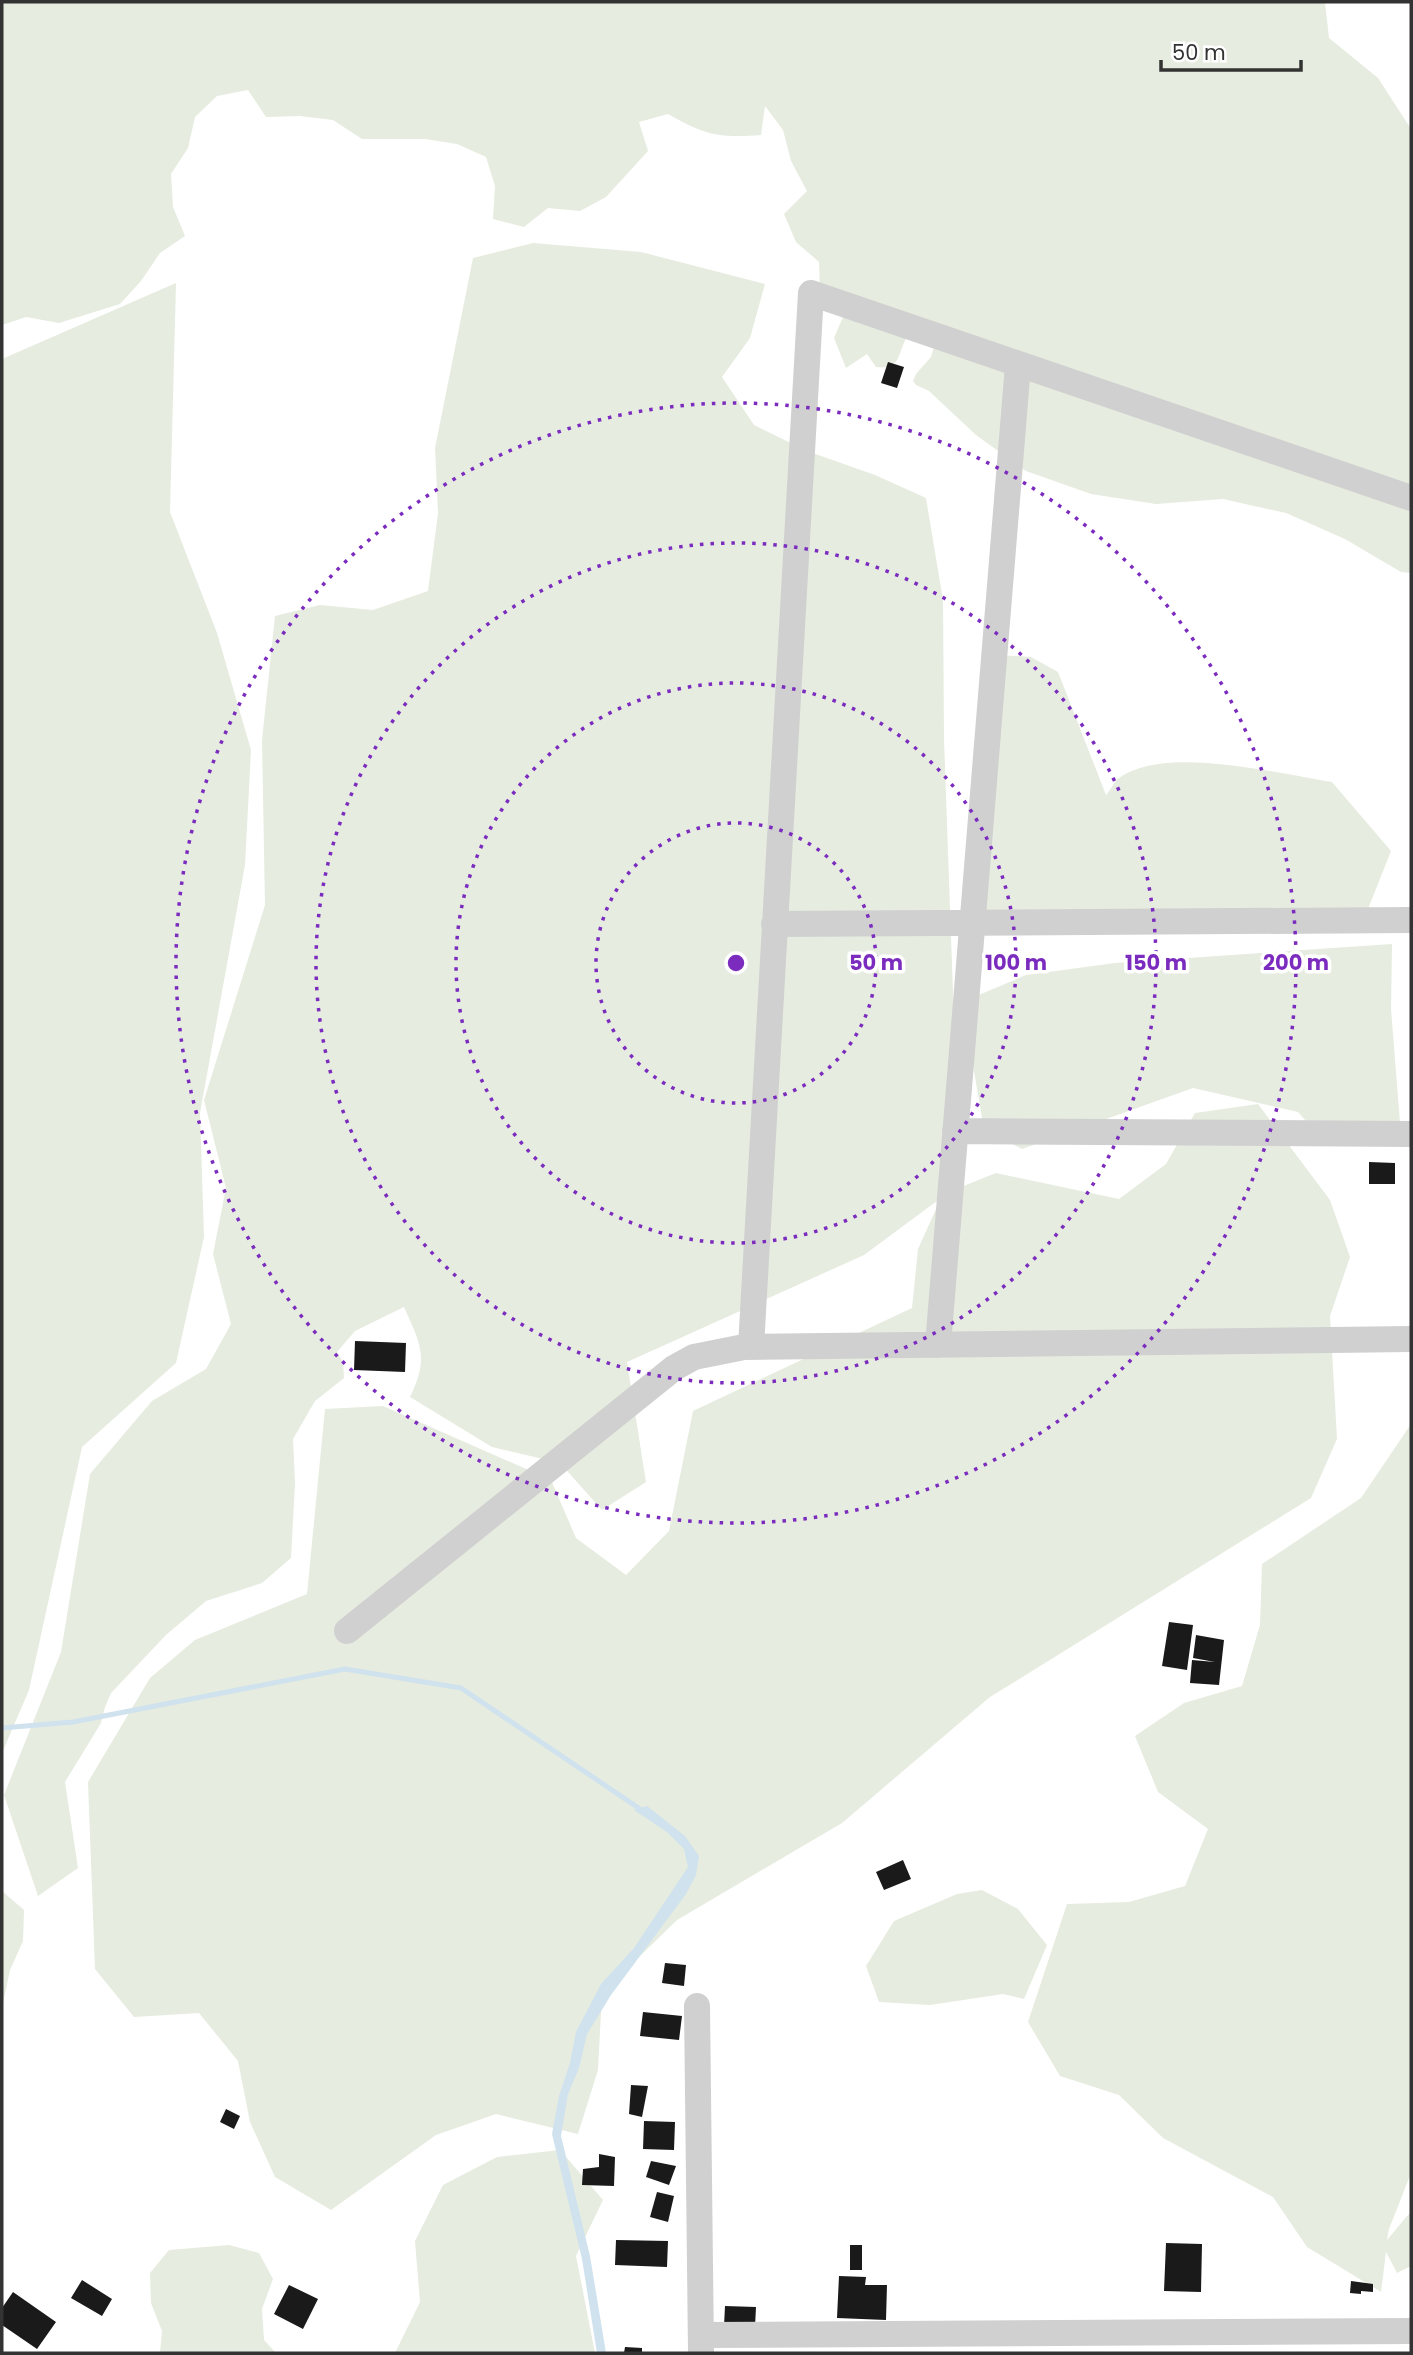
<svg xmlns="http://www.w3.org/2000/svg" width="1413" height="2355" font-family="Poppins,sans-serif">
<rect width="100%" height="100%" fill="#fff"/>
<path fill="#e6ecdf" d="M2,2H1325L1329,38L1378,78L1411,129V573L1401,572L1345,539L1286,513L1223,499L1156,504L1091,494L1026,471L976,435L929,391L916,385L913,381L916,374L931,357L935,343L907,337C897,353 902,370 876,367L867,354L846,368L834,338L846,310L820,293L819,262L796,242L784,214L807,191L791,161L783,130L765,106L761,135C718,138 705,135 668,114L639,122L648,151L606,197L580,211L548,208L524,227L493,219L495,186L486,157L457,144L425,139H362L333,120L300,116L266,117L248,90L217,96L195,117L188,148L171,174L173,207L185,236L160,253L141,281L120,304L59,323L26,317L2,325Z
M533,243L641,252L765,284L750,338L722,377L754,425L807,451L875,475L926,498L943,600L944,739L955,1049L951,1191L996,1173L1119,1199L1166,1164L1195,1113L1258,1104L1330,1200L1350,1257L1330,1316L1337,1439L1311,1498L990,1697L842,1823L677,1920L602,1993L598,2070L578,2134L496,2114L436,2135L331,2210L275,2177L250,2122L238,2061L199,2013L134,2017L95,1969L88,1782L150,1678L195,1640L307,1594L325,1409L383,1406L551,1480L576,1538L626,1575L669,1531L693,1411L912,1308L918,1249L941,1198L864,1255L627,1362L646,1482L602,1510L560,1463L492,1447L410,1397C429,1358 421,1345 404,1307L355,1331L337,1352L343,1362L344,1378L315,1401L293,1439L295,1483L291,1558L262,1583L206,1601L166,1635L111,1693L105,1707L101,1723L65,1782L78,1868L38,1896L4,1795L61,1652L90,1474L152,1401L206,1369L231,1324L213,1254L226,1188L204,1100L265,905L262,740L275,616L320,605L373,610L428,591L438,513L435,448L473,258Z
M176,283L170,512L217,633L251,750L245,865L200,1113L204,1237L176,1363L82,1447L29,1690L2,1753V359Z
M997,655L1031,657L1058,672L1106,795C1110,791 1114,782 1119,778C1165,744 1278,774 1332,782L1391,851L1364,919H985Z
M1392,944L1391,1009L1401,1135L1320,1137L1298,1112L1193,1088L1022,1149L984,1129L962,1002L1026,975L1115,963Z
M1411,1424V2173L1389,2229L1387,2240L1407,2216L1411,2213V2266L1397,2273L1386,2252L1381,2292L1307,2247L1273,2197L1163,2138L1119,2095L1060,2076L1028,2022L1067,1904L1129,1902L1185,1886L1208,1829L1158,1792L1135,1736L1184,1703L1242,1686L1260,1625L1262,1564L1361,1498Z
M982,1890L1018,1909L1047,1945L1024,1999L1003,1994L930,2005L879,2002L866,1966L894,1921L957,1894Z
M2,1891L24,1910L23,1941L10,1970L2,2008Z
M560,2150L603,2200L576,2256L595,2353H395L420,2302L415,2241L443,2185L497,2157Z
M229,2245L259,2253L273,2279L262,2309L264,2340L276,2353H160L162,2331L151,2303L150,2273L169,2250Z"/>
<path fill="#cfe2ee" d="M647,1806L685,1836L699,1856L696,1875L686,1894L611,1995L587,2034L579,2068L568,2094L561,2136L590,2256L606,2353H597L582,2259L552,2134L559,2096L570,2063L576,2032L601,1984L634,1948L688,1867L684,1849L667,1832L634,1810Z"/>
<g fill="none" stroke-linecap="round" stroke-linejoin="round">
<path stroke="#cfe2ee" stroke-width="5" d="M2,1728L73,1722L345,1669L461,1688L643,1811"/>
</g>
<path fill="#1a1a1a" d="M888,362L904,367L897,388L881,383Z
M1369,1162L1395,1163V1184H1369Z
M355,1341L406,1343L405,1372L354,1370Z
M1169,1622L1193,1625L1187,1670L1162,1666Z
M1196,1635L1224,1640L1219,1685L1190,1683L1192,1660L1215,1662L1193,1658Z
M903,1860L911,1879L884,1890L876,1872Z
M665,1963L686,1965L684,1986L662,1983Z
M643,2012L682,2016L679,2040L640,2036Z
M631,2085L648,2086L642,2117L629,2114Z
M226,2109L240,2116L234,2129L220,2122Z
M644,2121L675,2122L674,2150L643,2149Z
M599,2154L615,2157L614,2186L582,2185L583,2169L599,2167Z
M651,2161L676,2166L669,2185L646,2177Z
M657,2192L674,2196L668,2222L650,2217Z
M616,2240L668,2241L667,2267L615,2265Z
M1166,2243L1202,2244L1201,2292L1164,2291Z
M850,2245H862V2270H850Z
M839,2276L866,2277L865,2285H887L886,2320L837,2318Z
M82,2280L112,2299L102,2316L71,2298Z
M1351,2281L1373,2284V2292L1361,2291V2294L1350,2293Z
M289,2285L318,2299L303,2329L274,2314Z
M13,2292L56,2322L37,2349L2,2325V2308Z
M725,2306L756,2307L755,2327L724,2326Z
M625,2347L642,2348V2353H624Z"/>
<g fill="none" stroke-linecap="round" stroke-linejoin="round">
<path stroke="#d0d0d0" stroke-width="26" d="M774,924L1411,920
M955,1131L1411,1134
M938,1345L1018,365
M751,1347L811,293L1411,498
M347,1631L674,1368L694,1357L744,1347L1411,1339
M697,2006L701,2352
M701,2335L1411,2331"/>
</g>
<g fill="none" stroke="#7b2cbf" stroke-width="3.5" stroke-dasharray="3.5 7">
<circle cx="736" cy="963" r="140"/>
<circle cx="736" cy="963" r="280"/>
<circle cx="736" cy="963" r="420"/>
<circle cx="736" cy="963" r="560"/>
</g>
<circle cx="736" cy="963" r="10" fill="#7b2cbf" stroke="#fff" stroke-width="3.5"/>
<g font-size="21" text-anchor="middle" font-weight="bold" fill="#7b2cbf" stroke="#fff" stroke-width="7" stroke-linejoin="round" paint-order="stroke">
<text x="876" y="970">50 m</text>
<text x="1016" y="970">100 m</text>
<text x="1156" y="970">150 m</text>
<text x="1296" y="970">200 m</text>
</g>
<rect width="1413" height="2355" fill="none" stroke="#333333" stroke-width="7"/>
<path d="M1161 60v10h140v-10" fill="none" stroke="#333333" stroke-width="3.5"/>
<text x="1172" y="60" font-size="21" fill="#333333" stroke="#ffffff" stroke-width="5" paint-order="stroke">50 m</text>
</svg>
